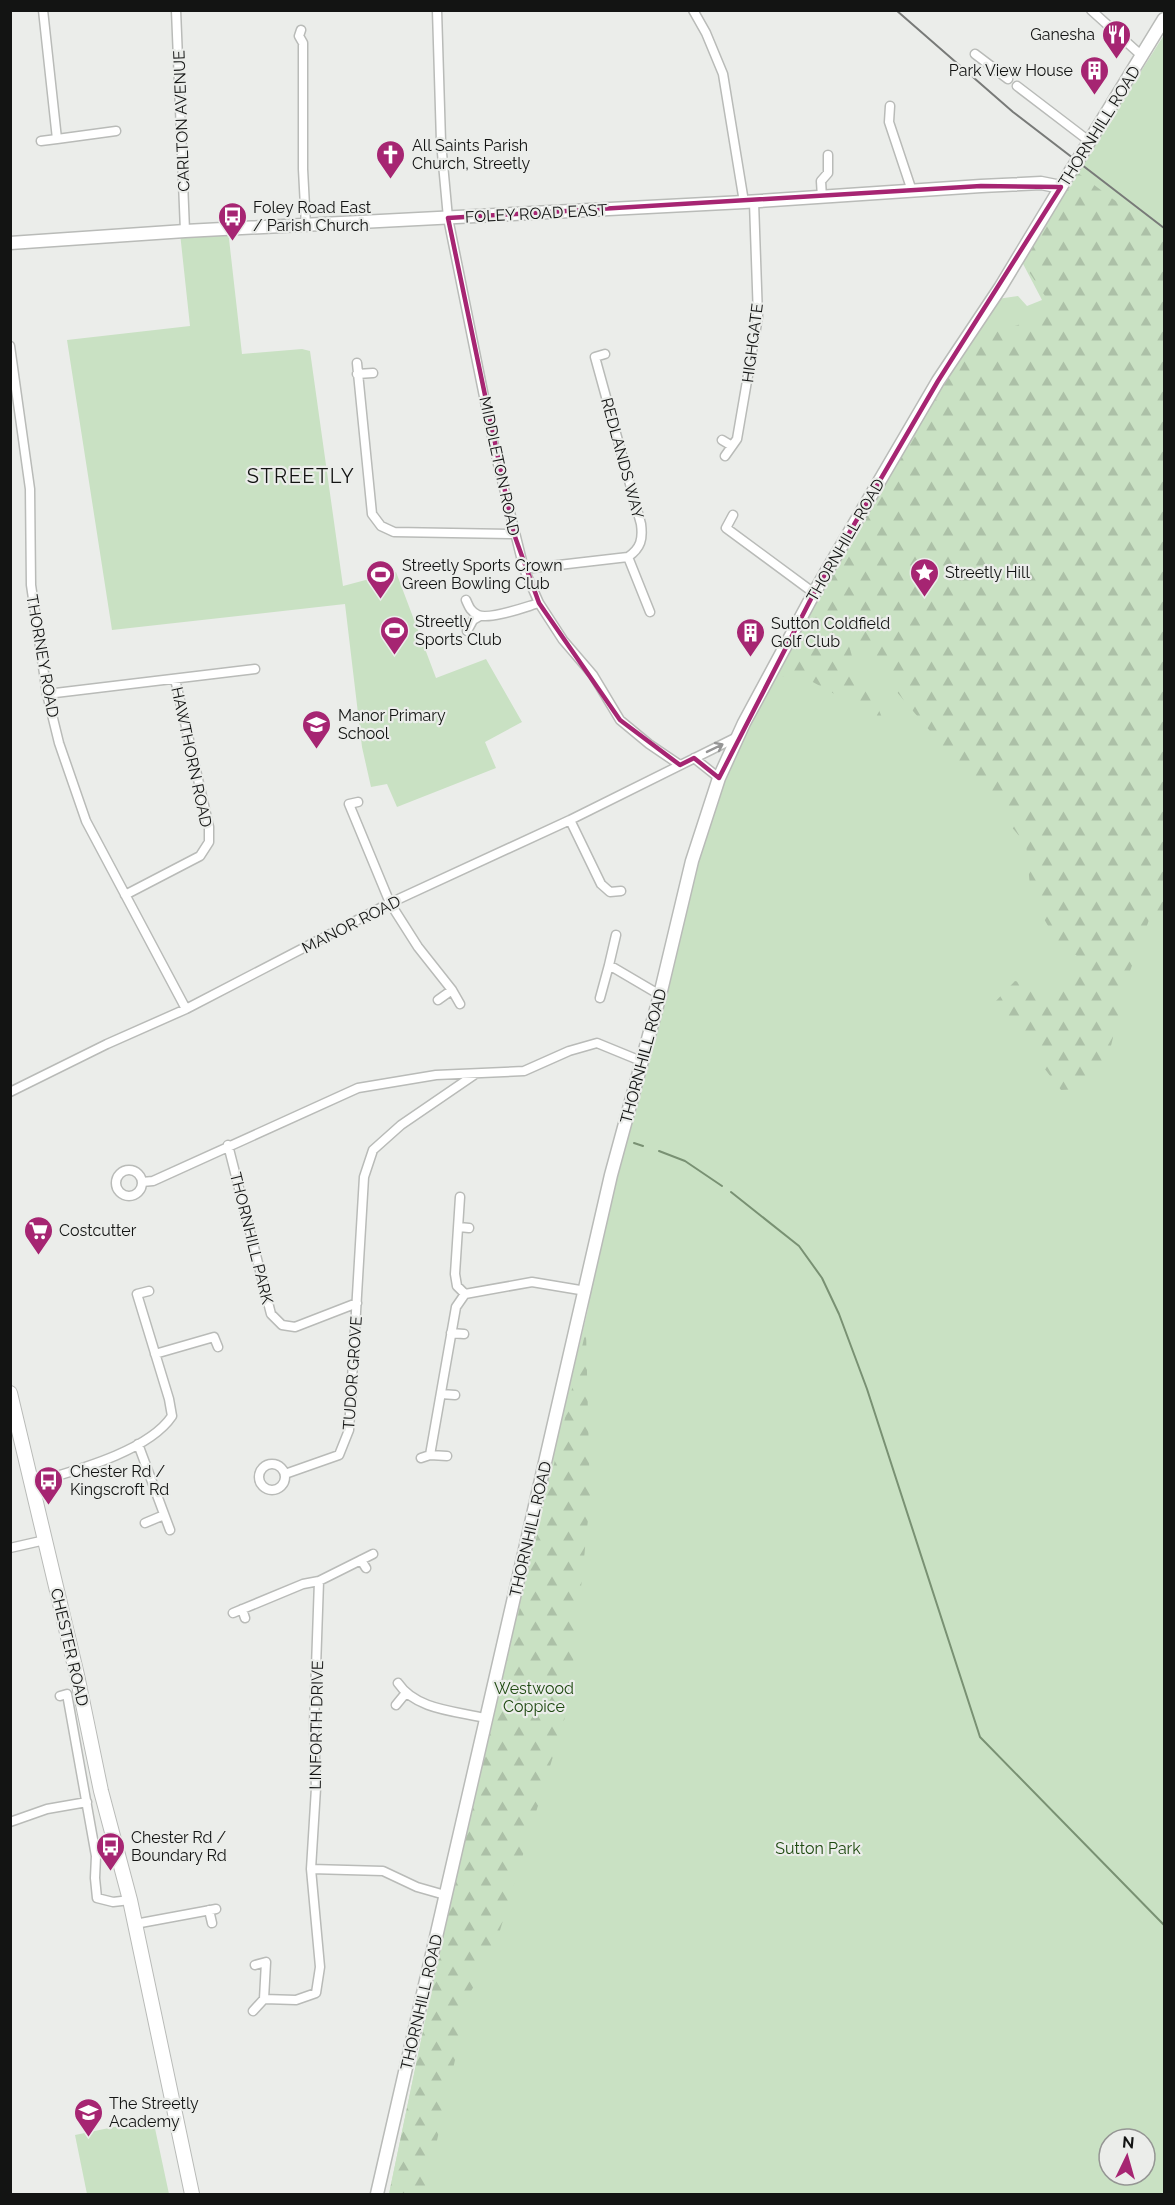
<svg xmlns="http://www.w3.org/2000/svg" width="1175" height="2205" font-family="Raleway,sans-serif">
<defs>
<pattern id="forest-firs" width="22" height="20" patternUnits="userSpaceOnUse" patternTransform="scale(1.5)"><rect width="22" height="20" fill="#c9e1c3"/><path d="M5 1l3.5 6h-7zM16 11l3.5 6h-7z" fill="#acc0a7"/></pattern>
</defs>
<rect width="100%" height="100%" fill="#ebedea"/>
<path fill="#c9e1c3" fill-rule="evenodd" d="M1164,35V2194H389L452,1892L512,1625L588,1309L589,1296L663,989L713,808L744,732L787,649L825,589L947,376L997,299L1018,296L1027,306L1042,300L1021,260ZM1109,2139H1145V2175H1109Z
M228,230L242,354L302,349L310,351L343,586L396,572L436,678L486,659L522,722L485,742L496,768L397,807L387,784L371,787L362,747L345,604L112,630L67,340L190,326L180,233Z
M153,2119L169,2194H87L75,2135Z"/>
<path fill="url(#forest-firs)" d="M1078,173L1164,237V924L1152,912L1127,979L1110,1050L1101,1070L1081,1089L1061,1090L994,1003L1015,981L1049,990L1068,978L1077,956L1057,941L1031,897L1026,844L845,631L855,667L873,696L886,727L882,734L840,697L811,681L778,676L787,649L825,589L947,376L982,336L1044,317L1049,302L1021,260Z
M586,1330L590,1500L569,1704L494,1950L470,1993L425,2194H389L452,1892Z"/>
<g fill="none" stroke-linecap="round" stroke-linejoin="round">
<path stroke="#799173" stroke-width="2" d="M634,1143L643,1146
M659,1151L685,1161L722,1186
M731,1192L799,1246L822,1278L839,1314L867,1389L980,1737L1164,1925"/>
<defs>
<path id="minor" d="M43,10L57,139L116,131
M176,10L185,231
M437,10L441,142L448,218L496,456L524,569L539,603L563,640L593,675L620,720L649,744L680,765
M693,10L706,33L723,74L744,202
M1091,10L1142,56
M301,30L299,36L303,43V169L306,226
M975,54L1008,79
M1017,86L1089,141
M890,106L889,122L912,191
M41,141L57,139
M822,198L821,181L828,173V155
M10,346L30,489L31,585L47,694L59,743L86,821L186,1009
M357,363L372,514L381,526L394,532L514,534
M357,374L373,373
M722,440L732,446
M725,456L737,439L758,317L754,202
M733,515L726,528L814,593
M628,557L650,612
M524,569L628,557C641,548 643,539 641,524L595,357L605,354
M466,600C469,607 471,612 478,615C490,620 525,607 539,603
M467,631L473,620L480,616
M47,694L255,669
M694,758L719,778
M358,802L349,804L390,903L418,947L452,990L460,1004
M570,820L601,884L610,892L621,891
M125,895L200,856L209,842V827L175,679
M609,965L616,935
M600,998L609,965L660,995
M438,1000L452,990
M10,1092L107,1044L186,1009L390,903L570,820L737,737
M228,1145L271,1314L282,1325L295,1327L357,1303
M116 1183a13 13 0 1 1 26 0a13 13 0 1 1-26 0Z
M142,1182L153,1181L358,1088L436,1075L524,1071L569,1051L597,1043L641,1061
M460,1197L455,1274L457,1286L465,1294
M459,1227L469,1228
M451,1333L464,1334
M155,1354L214,1337L218,1347
M441,1394L455,1395
M138,1444L170,1530
M430,1455L447,1456
M421,1458L430,1455L456,1307L465,1294L532,1282L586,1291
M259 1477a13 13 0 1 1 26 0a13 13 0 1 1-26 0Z
M285,1474L339,1455L349,1430L364,1177L373,1150L401,1125L474,1075
M33,1483C73,1471 148,1452 172,1416L169,1399L137,1294L149,1291
M145,1523L164,1515
M10,1548L45,1540
M361,1560L366,1568
M242,1609L245,1618
M233,1613L303,1584L319,1581L373,1554
M398,1683C416,1710 456,1711 485,1718
M60,1696L67,1694L96,1856L95,1878L97,1898L113,1902L130,1900
M396,1705L405,1694
M10,1822L47,1809L87,1802
M311,1869L383,1871L417,1887L445,1895
M209,1910L212,1923
M135,1924L216,1909
M255,1965L266,1962L264,1999
M253,2011L264,1999L296,2000L316,1993L320,1967L311,1869L316,1788L314,1725L319,1581"/>
<path id="secondary" d="M1081,155L1164,19
M10,243L185,231L744,202L981,186L1041,183L1061,187
M377,2194L611,1175L660,995L692,861L719,778L744,723L814,593L938,381L1000,288L1070,172"/>
<path id="trunk" d="M10,1393L77,1675L101,1791L130,1900L192,2194"/>
</defs>
<use href="#minor" stroke="#b9bbb8" stroke-width="11"/>
<use href="#secondary" stroke="#b9bbb8" stroke-width="15"/>
<use href="#trunk" stroke="#b9bbb8" stroke-width="16"/>
<use href="#minor" stroke="#fff" stroke-width="8"/>
<use href="#secondary" stroke="#fff" stroke-width="12"/>
<use href="#trunk" stroke="#fff" stroke-width="14"/>
<path stroke="#787a78" stroke-width="2" d="M896,10L1013,112L1164,228"/>
<defs>
<path id="secondary-bridge" d="M1070,172L1081,155"/>
</defs>
<use href="#secondary-bridge" stroke="#b9bbb8" stroke-width="15" stroke-linecap="butt"/>
<use href="#secondary-bridge" stroke="#fff" stroke-width="12"/>
</g>
<defs><path id="oneway-shaft" d="M-6 0H5M1.5-3L5.5 0L1.5 3" fill="none" stroke-width="1.6" stroke-linecap="round" stroke-linejoin="round" transform="scale(1.5)"/></defs>
<use stroke="#959595" href="#oneway-shaft" transform="translate(715 748) rotate(-26)"/>
<path fill="none" stroke="#a62572" stroke-width="4.5" stroke-linejoin="round" d="M981,186L1061,187L938,381L814,593L719,778L694,758L680,765L620,720L539,603L514,534L448,218Z"/>
<defs>
<symbol id="restaurant-pin" viewBox="-11 -11 22 30"><path d="M0 17L-7.5 6A9.5 9.5 0 1 1 7.5 6Z" fill="#a62572" stroke="#ebedea"/><path d="M-5-6h1v4h1v-4h1v4h1v-4h1v5L-1.5 .5V6h-2V.5L-5-1ZM5-6V6H3V1.5H1.5Q1.5-4 5-6Z" fill="#fff"/></symbol>
<symbol id="building-pin" viewBox="-11 -11 22 30"><path d="M0 17L-7.5 6A9.5 9.5 0 1 1 7.5 6Z" fill="#a62572" stroke="#ebedea"/><path d="M-4-6H4V6H1V3H-1V6H-4ZM-2.5-4.3h1.7v1.8h-1.7ZM.8-4.3h1.7v1.8H.8ZM-2.5-1h1.7V.8h-1.7ZM.8-1h1.7V.8H.8Z" fill="#fff"/></symbol>
<symbol id="church-pin" viewBox="-11 -11 22 30"><path d="M0 17L-7.5 6A9.5 9.5 0 1 1 7.5 6Z" fill="#a62572" stroke="#ebedea"/><path d="M-1.2-6h2.4v3.5h3.3v2.4h-3.3V6h-2.4V-.1h-3.3v-2.4h3.3Z" fill="#fff"/></symbol>
<symbol id="bus-pin" viewBox="-11 -11 22 30"><path d="M0 17L-7.5 6A9.5 9.5 0 1 1 7.5 6Z" fill="#a62572" stroke="#ebedea"/><path d="M-5-6H5V4H4V6H2V4H-2V6H-4V4H-5ZM-3.5-4V0h7V-4ZM-3.5 1.2v1.5H-2V1.2ZM2 1.2v1.5H3.5V1.2Z" fill="#fff"/></symbol>
<symbol id="sight-pin" viewBox="-11 -11 22 30"><path d="M0 17L-7.5 6A9.5 9.5 0 1 1 7.5 6Z" fill="#a62572" stroke="#ebedea"/><path d="M0-6L1.8-2.2L6-1.7L2.9 1.2L3.7 5.4L0 3.3L-3.7 5.4L-2.9 1.2L-6-1.7L-1.8-2.2Z" fill="#fff"/></symbol>
<symbol id="stadium-pin" viewBox="-11 -11 22 30"><path d="M0 17L-7.5 6A9.5 9.5 0 1 1 7.5 6Z" fill="#a62572" stroke="#ebedea"/><path d="M0-5a6.5 5 0 1 0 0 10a6.5 5 0 1 0 0-10ZM-3.5-1.8h7v3.6h-7Z" fill="#fff"/></symbol>
<symbol id="school-pin" viewBox="-11 -11 22 30"><path d="M0 17L-7.5 6A9.5 9.5 0 1 1 7.5 6Z" fill="#a62572" stroke="#ebedea"/><path d="M0-5L7-2L0 1L-7-2ZM-4 1L0 2.5L4 1V4Q0 6-4 4Z" fill="#fff"/></symbol>
<symbol id="supermarket-pin" viewBox="-11 -11 22 30"><path d="M0 17L-7.5 6A9.5 9.5 0 1 1 7.5 6Z" fill="#a62572" stroke="#ebedea"/><path d="M-6-5.5h2.5l.6 2H6L4.5 2H-2.5L-4.4-4H-6ZM-1.5 3.2a1.3 1.3 0 1 0 .1 0ZM3 3.2a1.3 1.3 0 1 0 .1 0Z" fill="#fff"/></symbol>
</defs>
<g fill-rule="evenodd">
<use href="#restaurant-pin" x="1100" y="18" width="33" height="45"/>
<use href="#building-pin" x="1078" y="54" width="33" height="45"/>
<use href="#church-pin" x="374" y="138" width="33" height="45"/>
<use href="#bus-pin" x="216" y="200" width="33" height="45"/>
<use href="#sight-pin" x="908" y="556" width="33" height="45"/>
<use href="#stadium-pin" x="364" y="558" width="33" height="45"/>
<use href="#stadium-pin" x="378" y="614" width="33" height="45"/>
<use href="#building-pin" x="734" y="616" width="33" height="45"/>
<use href="#school-pin" x="300" y="708" width="33" height="45"/>
<use href="#supermarket-pin" x="22" y="1214" width="33" height="45"/>
<use href="#bus-pin" x="32" y="1464" width="33" height="45"/>
<use href="#bus-pin" x="94" y="1830" width="33" height="45"/>
<use href="#school-pin" x="72" y="2096" width="33" height="45"/>
</g>
<g text-anchor="middle" stroke-width="4.5" stroke-linejoin="round" paint-order="stroke">
<g font-size="16" fill="#131413" stroke="#ebedea" text-anchor="start">
<text x="1095" y="40" text-anchor="end">Ganesha</text>
<text x="1073" y="76" text-anchor="end">Park View House</text>
<text x="412" y="151">All Saints Parish<tspan x="412" dy="18">Church, Streetly</tspan></text>
<text x="253" y="213">Foley Road East<tspan x="253" dy="18">/ Parish Church</tspan></text>
<text x="402" y="571">Streetly Sports Crown<tspan x="402" dy="18">Green Bowling Club</tspan></text>
<text x="945" y="578">Streetly Hill</text>
<text x="415" y="627">Streetly<tspan x="415" dy="18">Sports Club</tspan></text>
<text x="771" y="629">Sutton Coldfield<tspan x="771" dy="18">Golf Club</tspan></text>
<text x="338" y="721">Manor Primary<tspan x="338" dy="18">School</tspan></text>
<text x="59" y="1236">Costcutter</text>
<text x="70" y="1477">Chester Rd /<tspan x="70" dy="18">Kingscroft Rd</tspan></text>
<text x="131" y="1843">Chester Rd /<tspan x="131" dy="18">Boundary Rd</tspan></text>
<text x="109" y="2109">The Streetly<tspan x="109" dy="18">Academy</tspan></text>
</g>
<g font-size="16" fill="#131413" stroke="#ebedea">
<text transform="translate(181 121) rotate(-92)" y="6">CARLTON AVENUE</text>
<text transform="translate(1099 126) rotate(-58)" y="6">THORNHILL ROAD</text>
<text transform="translate(536 213) rotate(-3)" y="6">FOLEY ROAD EAST</text>
<text transform="translate(752 343) rotate(-83)" y="6">HIGHGATE</text>
<text transform="translate(623 458) rotate(75)" y="6">REDLANDS WAY</text>
<text transform="translate(500 466) rotate(78)" y="6">MIDDLETON ROAD</text>
<text transform="translate(845 540) rotate(-60)" y="6">THORNHILL ROAD</text>
<text transform="translate(43 656) rotate(80)" y="6">THORNEY ROAD</text>
<text transform="translate(192 757) rotate(78)" y="6">HAWTHORN ROAD</text>
<text transform="translate(351 924) rotate(-27)" y="6">MANOR ROAD</text>
<text transform="translate(643 1056) rotate(-75)" y="6">THORNHILL ROAD</text>
<text transform="translate(252 1238) rotate(76)" y="6">THORNHILL PARK</text>
<text transform="translate(352 1373) rotate(-86)" y="6">TUDOR GROVE</text>
<text transform="translate(530 1529) rotate(-77)" y="6">THORNHILL ROAD</text>
<text transform="translate(70 1647) rotate(77)" y="6">CHESTER ROAD</text>
<text transform="translate(316 1725) rotate(-89)" y="6">LINFORTH DRIVE</text>
<text transform="translate(421 2002) rotate(-77)" y="6">THORNHILL ROAD</text>
</g>
<g font-size="16" fill="#1e4910" stroke="#ebedea">
<text x="534" y="1694">Westwood<tspan x="534" dy="18">Coppice</tspan></text>
<text x="818" y="1854">Sutton Park</text>
</g>
<g font-size="20" letter-spacing="1.5" fill="#131413" stroke="#ebedea">
<text x="301" y="483">STREETLY</text>
</g>
</g>
<rect width="1175" height="2205" fill="none" stroke="#131413" stroke-width="24"/>
<g transform="translate(1127 2157) rotate(5)"><circle r="28" fill="#ebedea" stroke="#959694" stroke-width="1.5"/>
<path d="M0-4.5L10 22L0 15L-10 22Z" fill="#a62572"/>
<text y="-9" font-size="16" font-weight="bold" text-anchor="middle" fill="#131413">N</text>
</g>
</svg>
